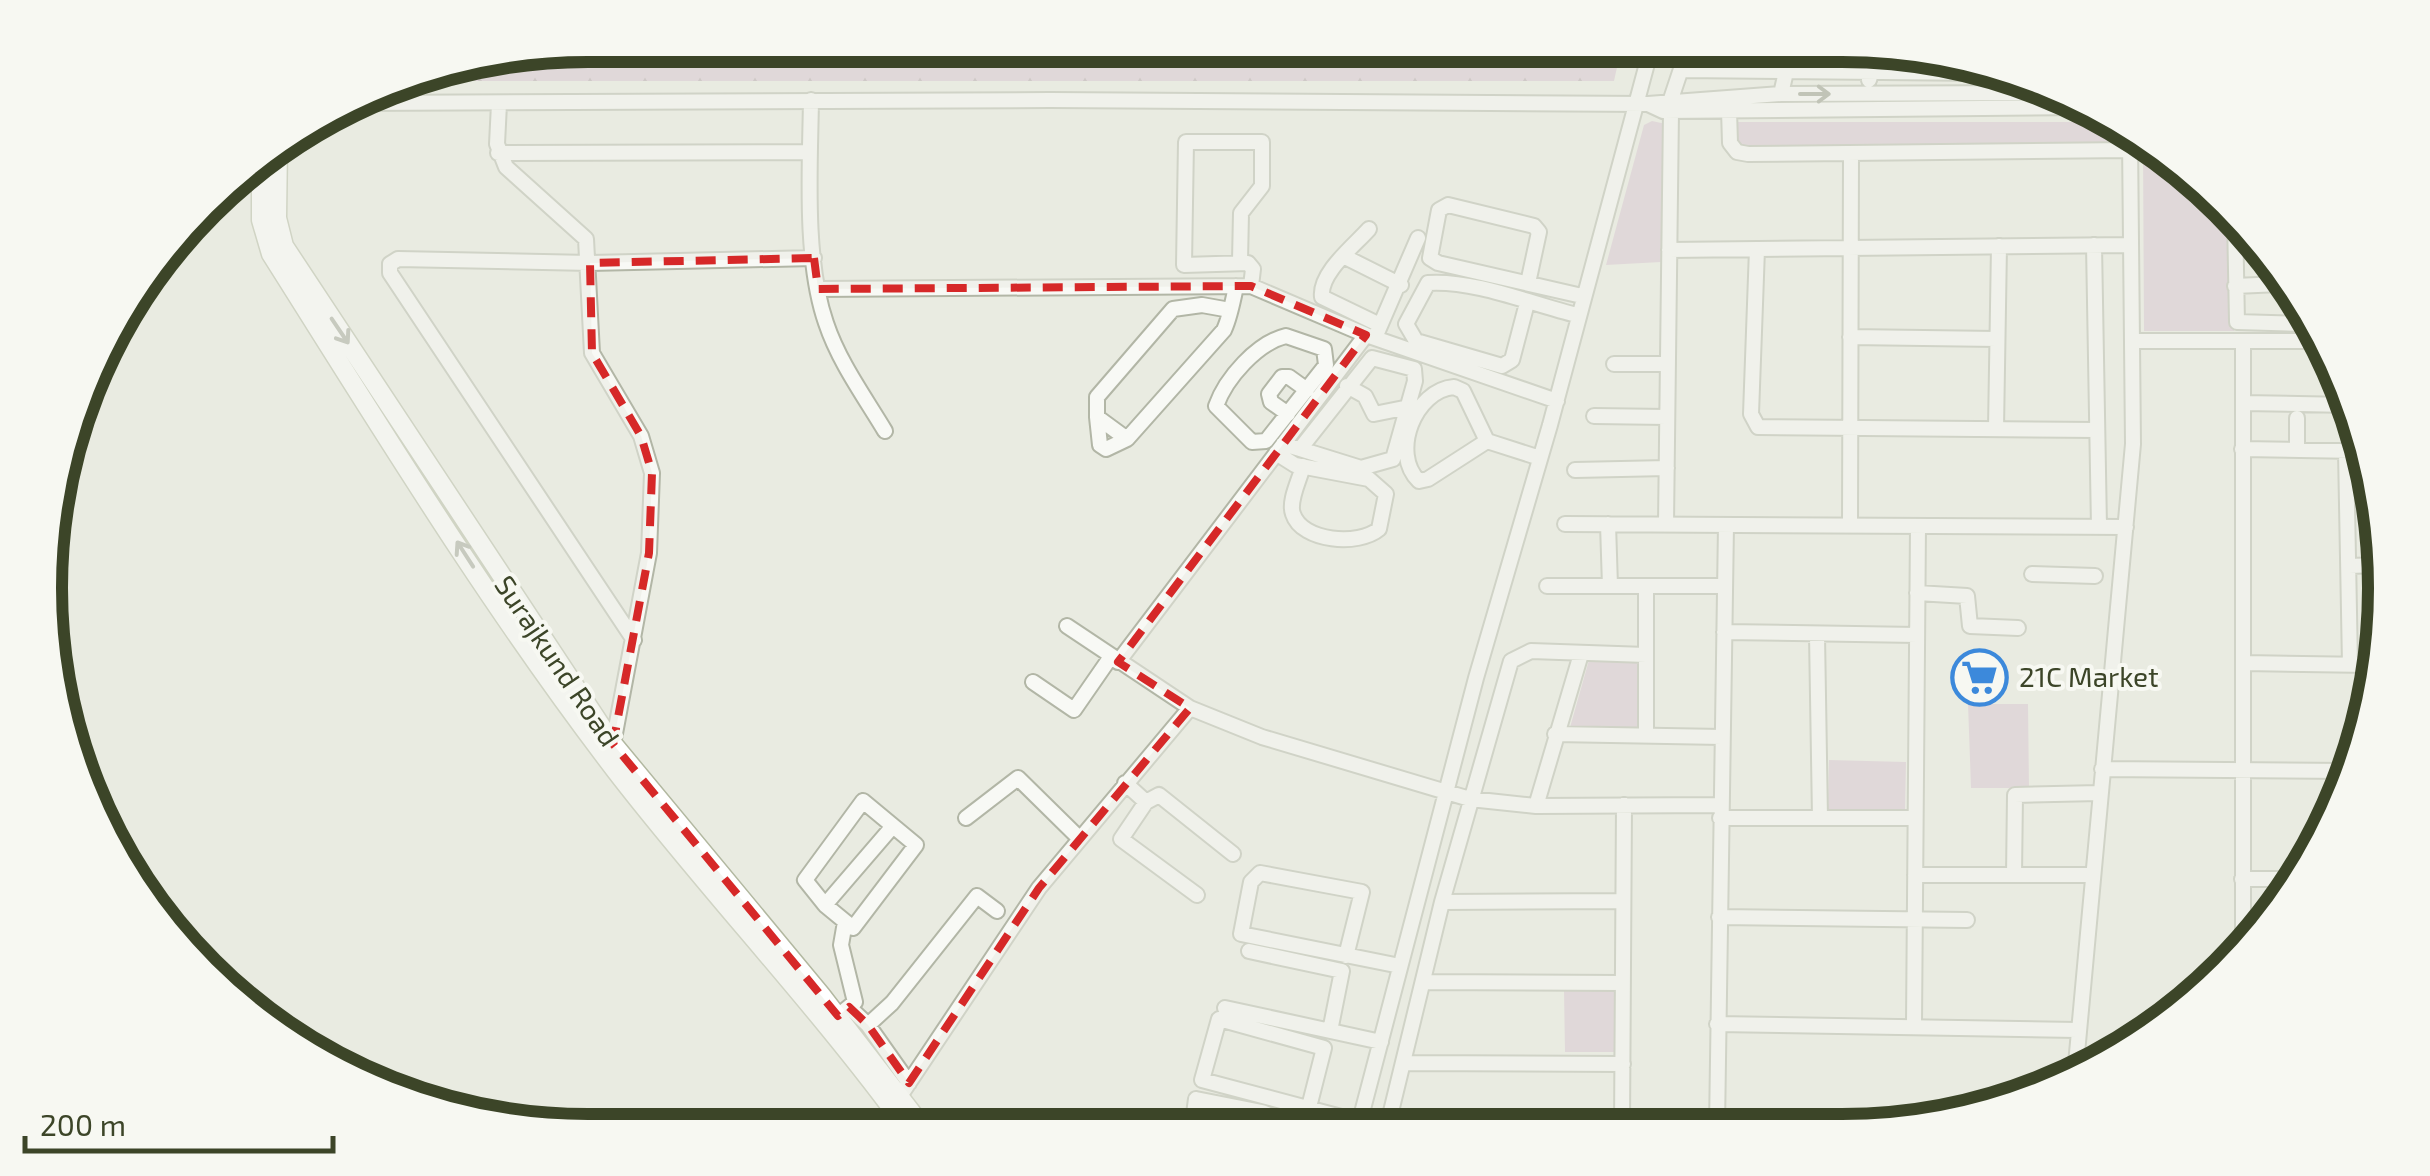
<svg xmlns="http://www.w3.org/2000/svg" width="2430" height="1176" font-family="'Exo 2',sans-serif">
<defs>
<pattern id="forest-firs" width="22" height="20" patternUnits="userSpaceOnUse" patternTransform="scale(2.5)"><rect width="22" height="20" fill="#d6c2ce"/><path d="M5 1l3.5 6h-7zM16 11l3.5 6h-7z" fill="#af9fa7"/></pattern>
</defs>
<rect width="100%" height="100%" fill="#e9ebe1"/>
<path fill="url(#forest-firs)" d="M588,45H1622L1614,81H400L413,74Z"/>
<path fill="#d6c2ce" d="M1652,121L1666,124L1661,262L1606,265L1644,125Z
M1738,122H2103L2122,135V149H1738Z
M2143,148L2226,204L2233,214L2234,331H2144Z
M1589,660L1639,661V729L1569,731Z
M1968,704H2028L2029,788H1971Z
M1829,760L1906,762L1905,811L1828,809Z
M1616,990V1052H1565L1564,991Z"/>
<g fill="none" stroke-linecap="round" stroke-linejoin="round">
<defs>
<path id="minor" d="M1682,70L1984,73
M1869,80L1877,52
M1781,94L1792,45
M1671,99L1689,45
M811,100C810,167 804,260 826,323C839,362 864,396 885,431
M359,103L1050,100L1648,104L1781,94L2059,93
M499,104L497,144L506,167L586,239L592,353L641,436L652,473L649,553L613,744
M1648,104L1663,111L2080,107
M1729,110L1730,143L1737,152L1748,154L2130,150
M498,153L810,152
M2235,218L2237,322L2306,324
M1369,229C1354,246 1319,273 1322,297L1380,325
M2094,245L2099,527
M1757,249L1751,414L1758,427L2097,430
M1669,250L2131,245
M1345,257L1401,285
M1240,261L1241,213L1262,186V142H1186L1184,265L1248,263L1253,269L1251,286
M1528,283L1539,232L1534,226L1448,205L1439,210L1430,258L1438,263L1582,296
M2235,286L2280,284
M818,289L1251,286L1366,335L1557,401
M1527,303L1512,360L1502,366L1416,341L1406,324L1428,283C1476,280 1531,304 1577,315
M1230,310L1202,305L1173,309L1097,397V417L1127,439L1224,330C1230,317 1233,301 1236,286
M1377,333L1418,238
M1286,336L1324,349L1326,365L1266,441L1252,442L1216,406C1226,378 1257,343 1286,336Z
M1850,337L1997,339
M2133,341H2317
M1614,364H1668
M1347,386L1365,396L1374,414L1409,407
M2243,403L2349,405
M1288,414L1271,402L1269,394L1282,377H1289L1307,390
M1594,416L1667,417
M1097,417L1100,445L1106,449L1127,439
M1996,429L1999,246
M1487,441L1428,479L1419,481C1390,453 1415,390 1454,387L1463,391L1487,441L1540,458
M1283,444L1300,449L1372,358L1414,369L1415,381L1393,459L1361,468L1300,449
M2242,449L2358,451
M2297,450V418
M2346,451L2350,665
M1276,453L1295,465L1369,479L1386,494L1379,529C1359,546 1302,542 1293,514C1288,501 1300,479 1303,466
M1575,470L1667,468
M1565,524L2126,527
M1608,524L1610,586
M1666,524L1671,111
M1850,525L1851,154
M2349,566L2380,565
M2032,574L2095,576
M1547,586H1725
M1646,586V735
M1917,593L1967,596L1970,626L2018,628
M1067,626L1190,708L1262,737L1470,799L1536,806L1721,805
M1724,632L1917,635
M1817,635L1820,818
M634,640L390,273V264L398,259L590,263L814,258
M1118,662L1366,335
M2244,663L2370,665
M1033,682L1074,710L1110,658
M1555,734L1722,737
M2102,769L2348,771
M1125,783L1146,802L1159,795L1233,854
M1146,802L1121,839L1197,895
M1536,806L1581,654
M966,818L1018,778L1078,837
M1720,818H1915
M1915,875H2091
M2014,875L2015,795L2099,793
M2242,879H2295
M1442,902L1623,901
M825,905L805,880L863,801L916,845L853,928L825,905L893,826
M1719,917L1967,920
M2243,949V341
M1249,951L1342,971L1330,1031
M1346,956L1362,892L1260,873L1251,882L1241,934L1400,966
M1423,982L1623,983
M849,1007L868,1025L909,1083
M1225,1008L1381,1042
M838,1016L855,1002L841,945L845,922
M1717,1024L2077,1030
M1914,1024L1918,526
M868,1025L892,1003L977,896L997,911
M1403,1063L1623,1064
M2075,1075L2133,444L2130,140
M900,1096L1039,888L1190,708
M1309,1107L1324,1048L1219,1019L1202,1080L1360,1122
M1622,1127L1624,805
M1717,1127L1726,525
M1358,1128L1476,678L1550,425L1652,45
M1387,1128L1442,902L1511,661L1531,651L1646,655
M1192,1129L1196,1099L1262,1112L1300,1128"/>
<path id="major" d="M278,146L277,218L284,246L613,744L821,995L925,1130
M261,156V220L271,254C381,428 490,607 616,771C710,893 817,1005 908,1130"/>
</defs>
<use href="#minor" stroke="#b2b6a6" stroke-width="18"/>
<use href="#major" stroke="#b2b8a0" stroke-width="21"/>
<use href="#minor" stroke="#f8f9f5" stroke-width="14"/>
<use href="#major" stroke="#fff" stroke-width="18"/>
</g>
<defs><path id="oneway-shaft" d="M-6 0H5M1.5-3L5.5 0L1.5 3" fill="none" stroke-width="1.6" stroke-linecap="round" stroke-linejoin="round" transform="scale(2.5)"/></defs>
<use stroke="#919684" href="#oneway-shaft" transform="translate(1815 94)"/>
<g stroke="#9ea294">
<use href="#oneway-shaft" transform="translate(340 331) rotate(56)"/>
<use href="#oneway-shaft" transform="translate(465 554) rotate(-123)"/>
</g>
<path d="M0 0H2430V1176H0ZM814,258L818,289L1251,286L1366,335L1118,662L1190,708L1039,888L909,1083L868,1025L849,1007L838,1016L613,744L649,553L652,473L641,436L592,353L590,263Z" fill="#e9ebe1" fill-opacity=".55" fill-rule="evenodd"/>
<path fill="none" stroke="#d62828" stroke-width="8" stroke-dasharray="20 12" stroke-linejoin="round" d="M814,258L818,289L1251,286L1366,335L1118,662L1190,708L1039,888L909,1083L868,1025L849,1007L838,1016L613,744L649,553L652,473L641,436L592,353L590,263Z"/>
<defs>
<symbol id="supermarket-ring" viewBox="-11 -11 22 22"><circle r="9.5" fill="#f7f8f2" stroke="#3c89db" stroke-width="1.5"/><path d="M-6-5.5h2.5l.6 2H6L4.5 2H-2.5L-4.4-4H-6ZM-1.5 3.2a1.3 1.3 0 1 0 .1 0ZM3 3.2a1.3 1.3 0 1 0 .1 0Z" fill="#3c89db"/></symbol>
</defs>
<g fill-rule="evenodd">
<use href="#supermarket-ring" x="1948" y="646" width="63" height="63"/>
</g>
<g text-anchor="middle" stroke-width="8" stroke-linejoin="round" paint-order="stroke">
<g font-size="28" fill="#3c4528" stroke="#f7f8f2">
<text transform="translate(557 661) rotate(56)" y="10">Surajkund Road</text>
</g>
<g font-size="28" fill="#3c4528" stroke="#f7f8f2" text-anchor="start">
<text x="2019" y="687">21C Market</text>
</g>
</g>
<path d="M0 0H2430V1176H0ZM588 62H1842A526 526 0 0 1 2368 588V588A526 526 0 0 1 1842 1114H588A526 526 0 0 1 62 588V588A526 526 0 0 1 588 62Z" fill="#f7f8f2" fill-rule="evenodd"/>
<path fill="none" stroke="#3c4528" stroke-width="12" d="M588 62H1842A526 526 0 0 1 2368 588V588A526 526 0 0 1 1842 1114H588A526 526 0 0 1 62 588V588A526 526 0 0 1 588 62Z"/>
<path d="M25 1136v15h308v-15" fill="none" stroke="#3c4528" stroke-width="5"/>
<text x="40" y="1136" font-size="30" fill="#3c4528" stroke="#f7f8f2" stroke-width="8" paint-order="stroke">200 m</text>
</svg>
